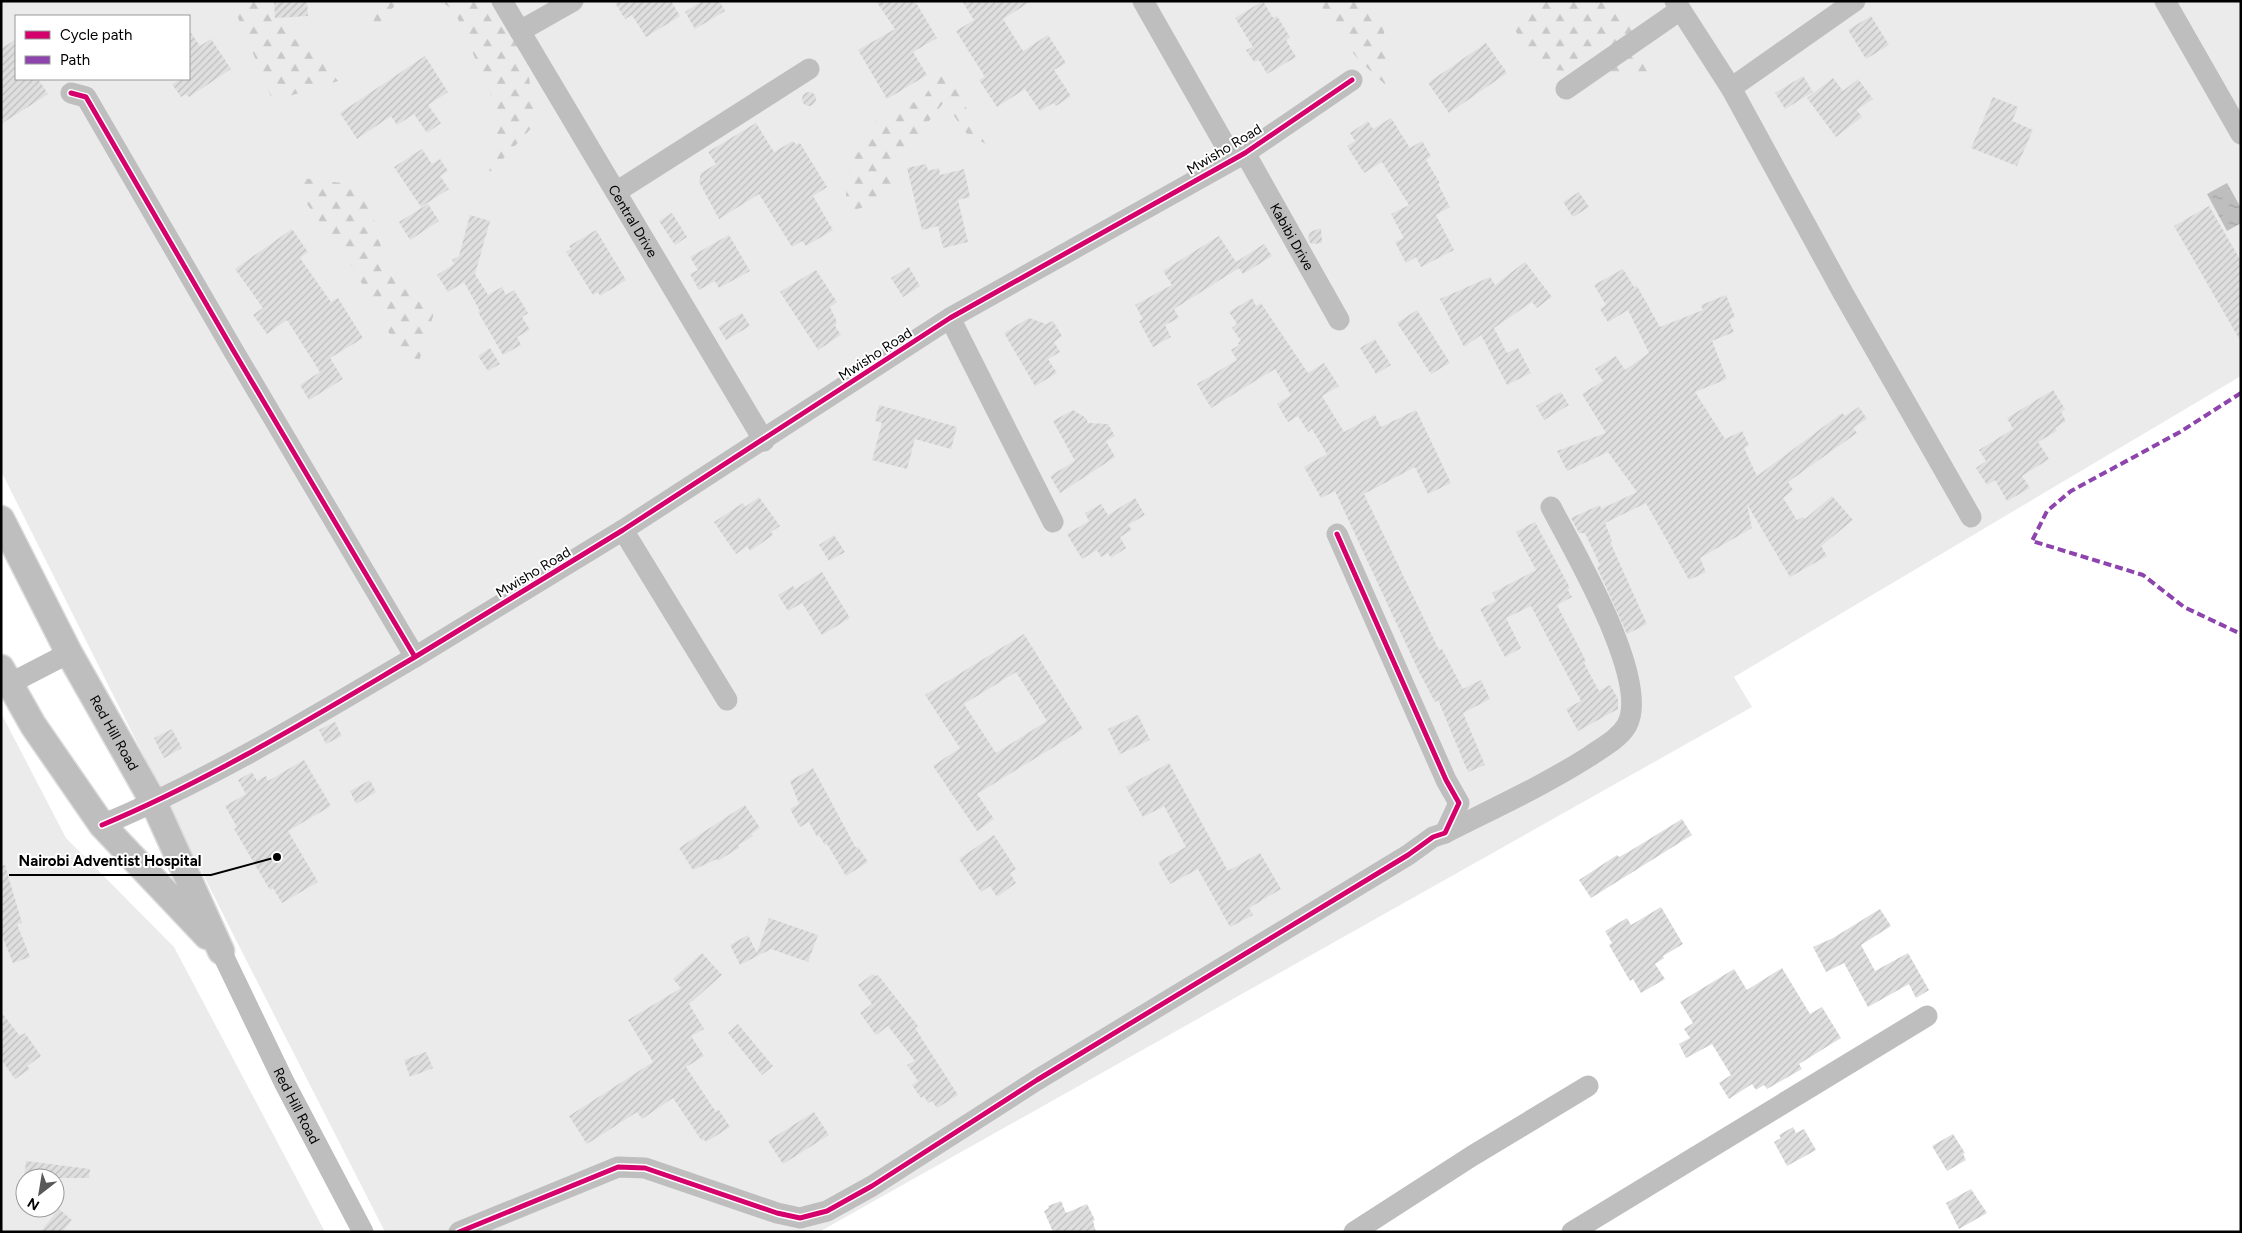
<svg xmlns="http://www.w3.org/2000/svg" width="2242" height="1233" font-family="Figtree,sans-serif">
<defs>
<pattern id="forest-firs" width="22" height="20" patternUnits="userSpaceOnUse" patternTransform="scale(1.25)"><rect width="22" height="20" fill="#ebebeb"/><path d="M5 1l3.5 6h-7zM16 11l3.5 6h-7z" fill="#c8c8c8"/></pattern>
<pattern id="water-ripples" width="26" height="14" patternUnits="userSpaceOnUse" patternTransform="scale(1.25)"><rect width="26" height="14" fill="#bebebe"/><path d="M2 4q2-2 4 0t4 0M15 11q2-2 4 0t4 0" fill="none" stroke="#a2a2a2"/></pattern>
<pattern id="building-hatch" width="6" height="6" patternUnits="userSpaceOnUse" patternTransform="scale(1.25)"><rect width="6" height="6" fill="#dfdfdf"/><path d="M-1 1l2-2M0 6l6-6M5 7l2-2" fill="none" stroke="#bebebe"/></pattern>
</defs>
<rect width="100%" height="100%" fill="#fff"/>
<path fill="#ebebeb" fill-rule="evenodd" d="M1,1H2241V376L1734,677L1752,707L819,1232H385L238,944L1,471ZM16,16H189V79H16Z
M1,713L66,838L174,947L325,1232H1ZM25,1178H55V1208H25Z"/>
<path fill="url(#forest-firs)" d="M231,1H273L338,81L273,101Z
M374,1H399L373,30Z
M440,1H517L536,123L489,174L498,111L454,10Z
M1322,1H1374L1383,25L1393,92L1359,60L1324,19Z
M1539,1H1620L1652,77L1540,69L1511,24Z
M947,63L966,108L998,142L1021,162L967,134L944,102L899,159L888,200L844,213L851,152L870,124L924,97Z
M287,176L365,186L383,254L435,310L415,374L393,340L355,271Z"/>
<path fill="url(#water-ripples)" d="M2227,183L2241,208V223L2227,231L2207,194Z"/>
<path fill="url(#building-hatch)" fill-rule="evenodd" d="M274,1H307L308,16L275,18Z
M614,1H671L680,16L646,37L632,15L625,19Z
M702,1H719L725,11L695,29L685,12Z
M876,1H915L937,38L913,52L927,75L887,99L858,50L895,29Z
M962,1H1031L1003,19L1023,51L1048,35L1066,63L1054,70L1071,96L1056,106L1053,103L1040,111L1025,89L997,107L979,80L985,77L956,31L974,20Z
M1263,1L1273,18L1277,16L1290,37L1286,40L1296,57L1267,74L1259,60L1254,62L1246,50L1253,47L1235,18Z
M1871,16L1889,45L1866,59L1848,30Z
M189,30L200,46L211,39L231,69L189,97L186,94L181,97L172,84L178,81L176,79H189Z
M16,39V79H38L48,94L1,124V49Z
M1486,43L1507,73L1449,113L1428,83Z
M425,56L448,92L428,105L441,123L427,133L414,114L397,125L391,116L357,139L340,113Z
M1803,76L1813,92L1785,109L1775,93Z
M1833,78L1843,91L1858,79L1873,99L1857,110L1862,117L1836,137L1807,98Z
M802 99a7 7 0 1 1 14 0a7 7 0 1 1-14 0Z
M1993,97L2018,107L2012,121L2033,130L2017,166L1971,148Z
M1391,118L1410,148L1422,141L1431,156L1426,160L1440,183L1438,184L1450,207L1436,215L1454,250L1421,267L1416,257L1406,263L1395,242L1404,238L1391,214L1409,205L1382,162L1364,173L1347,146L1355,141L1350,133L1368,121L1373,129Z
M756,123L774,152L793,141L796,145L800,143L827,187L813,196L833,230L806,246L802,241L792,247L759,194L719,219L699,182L701,173L716,164L708,152Z
M422,149L432,164L440,159L448,171L440,176L449,189L421,207L394,167Z
M926,164L928,171L939,168L940,175L964,169L970,197L958,200L968,242L943,248L938,226L922,230L907,168Z
M1579,192L1589,207L1573,217L1563,202Z
M428,204L439,221L410,240L399,222Z
M2209,206L2241,261V342L2174,226Z
M672,213L687,237L675,245L659,221Z
M470,215L490,221L475,274L488,295L502,287L506,295L514,290L528,313L522,317L530,330L517,337L521,345L503,355L478,312L480,311L464,282L448,292L437,275L454,264L452,260L459,256Z
M1321,228L1322,243L1311,244L1308,239L1310,232Z
M292,229L308,252L300,258L331,302L338,298L363,338L330,358L343,379L309,400L300,385L320,372L287,320L267,334L253,315L263,308L235,269Z
M596,230L626,280L600,296L598,292L593,295L566,252L571,249L569,246Z
M729,235L750,271L719,288L715,281L699,290L690,274L698,270L690,257Z
M1219,236L1236,262L1264,244L1272,256L1243,274L1239,268L1174,309L1179,318L1165,325L1171,337L1153,347L1139,321L1143,319L1135,305L1172,285L1163,271Z
M1525,262L1552,297L1537,308L1532,302L1494,328L1507,353L1518,348L1531,373L1507,385L1481,335L1464,347L1440,299L1490,277L1495,285Z
M909,267L920,286L903,297L891,278Z
M1623,269L1634,287L1637,286L1660,327L1703,310L1701,305L1726,295L1735,317L1729,320L1734,332L1712,341L1727,379L1695,392L1725,439L1742,431L1749,445L1744,448L1757,476L1842,413L1845,416L1859,407L1867,419L1853,428L1857,433L1788,482L1793,490L1783,498L1797,520L1803,517L1805,519L1832,496L1853,520L1821,546L1827,556L1790,577L1747,504L1752,528L1700,558L1706,572L1689,580L1646,503L1605,523L1612,541L1610,542L1647,624L1627,634L1597,567L1600,565L1585,533H1579L1571,518L1600,505L1601,509L1637,492L1608,452L1567,471L1557,451L1606,433L1582,394L1603,381L1595,369L1616,356L1625,370L1649,353L1628,310L1608,322L1600,309L1606,305L1594,285Z
M816,270L837,302L830,307L837,322L835,326L841,335L818,350L780,292Z
M1252,298L1256,306L1261,303L1308,373L1324,363L1339,386L1322,396L1344,432L1375,415L1381,427L1416,410L1451,483L1428,494L1415,467L1364,494L1439,650L1442,649L1463,689L1481,680L1490,699L1463,713L1485,765L1468,772L1438,700L1435,702L1419,672L1335,491L1321,498L1304,467L1327,454L1312,429L1308,432L1298,416L1288,422L1277,404L1291,395L1275,369L1211,408L1197,384L1237,360L1231,350L1239,345L1238,343L1241,341L1232,328L1237,324L1229,312Z
M1417,310L1450,363L1431,374L1397,323Z
M742,313L750,326L726,340L718,327Z
M1029,318L1046,324L1053,321L1062,336L1054,342L1060,352L1048,359L1057,373L1035,386L1004,333Z
M1375,339L1391,365L1376,374L1360,348Z
M490,348L500,364L488,371L478,356Z
M2053,390L2065,409L2061,412L2066,421L2055,428L2057,431L2038,442L2049,459L2022,476L2030,488L2007,501L1995,480L1987,485L1976,468L1986,461L1979,450L2013,429L2007,418Z
M1561,392L1569,405L1544,420L1536,406Z
M879,405L957,427L951,449L915,439L907,469L872,460L882,423L875,421Z
M1073,410L1086,418L1088,423L1108,424L1115,436L1106,441L1115,457L1060,493L1050,476L1075,461L1053,421Z
M759,497L780,526L771,532L773,535L750,551L747,546L736,554L714,522L743,503L745,507Z
M1135,498L1145,515L1128,525L1132,530L1120,537L1126,548L1111,558L1108,553L1101,557L1097,550L1082,559L1067,534L1089,521L1085,513L1101,504L1108,515Z
M1535,522L1570,588L1567,589L1572,597L1557,605L1586,661L1584,663L1599,691L1610,685L1618,699V709L1578,731L1566,709L1581,701L1531,606L1506,618L1521,648L1505,657L1480,609L1496,601L1492,593L1536,570L1516,532Z
M834,535L845,552L829,561L819,545Z
M822,572L850,618L822,635L802,603L788,611L778,595L793,586L795,589Z
M1024,634L1083,729L977,794L994,819L977,831L933,766L960,748L925,695ZM1016,672L1047,721L996,753L964,704Z
M1138,715L1150,740L1120,754L1108,729Z
M335,722L342,736L326,744L319,730Z
M172,729L182,748L164,758L154,738Z
M304,760L331,806L288,831L318,882L282,903L273,888L270,890L234,829L237,827L225,806L246,794L238,780L252,772L257,781L266,776L268,781Z
M1169,763L1228,871L1260,853L1281,889L1249,908L1253,915L1230,927L1198,869L1170,884L1158,862L1186,847L1164,806L1143,817L1126,787Z
M813,768L856,848L858,847L868,862L846,876L827,844L825,845L819,835L817,837L809,822L800,827L790,809L799,804L790,781Z
M370,780L376,792L356,804L350,791Z
M745,805L760,828L751,834L753,836L738,845L740,847L718,861L717,859L693,870L679,848Z
M1682,819L1692,835L1591,898L1579,880L1617,855L1619,857L1630,851Z
M994,835L1016,869L1010,873L1016,883L997,897L990,886L981,892L959,859Z
M5,865L22,923L17,924L30,957L13,963L1,933V866Z
M1661,907L1683,944L1663,956L1664,958L1655,964L1665,979L1641,993L1633,979L1630,981L1609,945L1612,943L1605,931L1627,918L1631,925Z
M1880,909L1891,926L1861,945L1875,971L1908,953L1929,990L1916,998L1909,984L1868,1007L1844,963L1826,972L1813,947L1833,938Z
M769,918L818,935L808,962L771,949L740,965L730,945L748,935L757,953Z
M702,953L722,975L689,1004L704,1029L691,1036L704,1056L686,1067L716,1112L719,1110L730,1127L706,1142L704,1139L702,1141L673,1098L642,1119L637,1112L587,1144L569,1116L653,1062L628,1020L681,988L673,979Z
M1782,968L1810,1014L1822,1007L1841,1038L1799,1064L1802,1069L1767,1089L1764,1085L1756,1090L1752,1084L1729,1099L1719,1083L1731,1075L1712,1044L1686,1058L1679,1044L1690,1038L1684,1029L1693,1023L1680,1002L1734,969L1747,990Z
M873,974L876,976L878,975L918,1026L915,1028L958,1095L937,1108L932,1101L928,1103L924,1096L921,1098L912,1085L918,1081L907,1065L915,1061L888,1026L876,1035L860,1013L872,1004L858,985Z
M1,1012L20,1036L25,1033L41,1056L27,1066L30,1069L15,1079L1,1059Z
M738,1024L773,1066L762,1075L728,1033Z
M426,1052L433,1068L410,1077L404,1060Z
M814,1112L829,1135L783,1164L768,1141Z
M1793,1127L1796,1133L1804,1129L1816,1150L1787,1166L1774,1142L1781,1138L1779,1135Z
M1953,1134L1965,1153L1963,1154L1966,1160L1947,1171L1932,1146Z
M26,1161L90,1169L89,1178H24Z
M1971,1189L1987,1213L1959,1229L1946,1203Z
M1061,1201L1066,1213L1087,1204L1095,1220L1093,1221L1096,1232H1053L1044,1211L1049,1208L1048,1206Z
M59,1209L72,1220L62,1232H40Z"/>
<g fill="none" stroke-linecap="round" stroke-linejoin="round">
<defs>
<g id="major">
<path id="s4" d="M1,519L69,653L154,803L221,951"/>
<path d="M1,668L33,725L102,825L207,936"/>
</g>
</defs>
<use href="#major" stroke="#dbdbdb" stroke-width="29"/>
<g stroke="#bebebe" stroke-width="21">
<path id="s1" d="M502,1L764,441"/>
<path d="M1143,1L1233,159"/>
<path d="M1675,1L1731,88L1843,293L1971,517"/>
<path d="M2165,1L2241,134"/>
<path d="M520,31L573,1"/>
<path d="M1731,88L1855,1"/>
<path d="M1566,89L1680,10"/>
<path d="M71,93L86,97L233,350L415,657C313,717 212,779 102,825"/>
<path id="s2" d="M1245,153L1339,320"/>
<path d="M616,192L809,69"/>
<path d="M950,318L1053,522"/>
<path d="M623,530L727,700"/>
<path d="M415,657L623,530L950,318L1245,153L1352,80"/>
<path d="M9,684L69,653"/>
<path d="M1445,833C1494,808 1543,786 1590,756C1603,747 1619,739 1627,725C1651,680 1573,550 1551,507"/>
<path id="s3" d="M221,951L284,1082L363,1232"/>
<path d="M459,1232L618,1167L645,1168L777,1213L800,1218L827,1211L872,1186L1037,1080L1408,855L1433,837L1445,833L1459,803L1446,780L1337,534"/>
<path d="M1354,1232L1472,1156L1588,1086"/>
<path d="M1572,1232L1927,1016"/>
</g>
<use href="#major" stroke="#bebebe" stroke-width="26"/>
<path stroke="#8e44ad" stroke-width="4" stroke-dasharray="8 4" stroke-linecap="butt" d="M2241,393L2180,432L2071,491L2047,511L2032,541L2143,575L2184,607L2241,634"/>
<defs>
<path id="cycleway" d="M71,93L86,97L233,350L415,657C313,717 212,779 102,825
M415,657L623,530L950,318L1245,153L1352,80
M459,1232L618,1167L645,1168L777,1213L800,1218L827,1211L872,1186L1037,1080L1408,855L1433,837L1445,833L1459,803L1446,780L1337,534"/>
</defs>
<use href="#cycleway" stroke="#fff" stroke-width="8"/>
<use href="#cycleway" stroke="#d6006c" stroke-width="5"/>
</g>
<g text-anchor="middle" stroke-width="4" stroke-linejoin="round" paint-order="stroke">
<g font-size="14" fill="#000" stroke="#fff">
<text transform="translate(1224 149) rotate(-31)" y="5">Mwisho Road</text>
<text dy="5" stroke="none"><textPath href="#s1" startOffset="256">Central Drive</textPath></text>
<text dy="5" stroke="none"><textPath href="#s2" startOffset="96">Kabibi Drive</textPath></text>
<text transform="translate(875 354) rotate(-33)" y="5">Mwisho Road</text>
<text transform="translate(533 572) rotate(-31)" y="5">Mwisho Road</text>
<text dy="5" stroke="none"><textPath href="#s4" startOffset="242">Red Hill Road</textPath></text>
<text dy="5" stroke="none"><textPath href="#s3" startOffset="172">Red Hill Road</textPath></text>
</g>
</g>
<path fill="none" stroke="#000" stroke-width="2" d="M277 857L211 875H9"/>
<circle fill="#000" stroke="#fff" stroke-width="2" cx="277" cy="857" r="5"/>
<g font-size="15" text-anchor="middle" font-weight="bold" fill="#000" stroke="#fff" stroke-width="4" stroke-linejoin="round" paint-order="stroke">
<text x="110" y="866">Nairobi Adventist Hospital</text>
</g>
<rect width="2242" height="1233" fill="none" stroke="#000000" stroke-width="5"/>
<rect x="15" y="15" width="175" height="65" fill="#ffffff" stroke="#999999"/>
<rect x="25" y="31" width="25" height="8" fill="#d6006c" stroke="#999999"/>
<text x="60" y="40" font-size="15" fill="#000000">Cycle path</text>
<rect x="25" y="56" width="25" height="8" fill="#8e44ad" stroke="#999999"/>
<text x="60" y="65" font-size="15" fill="#000000">Path</text>
<g transform="translate(40 1193) rotate(211)"><circle r="24" fill="#ffffff" stroke="#999999"/>
<path d="M0-4L9 19L0 12L-9 19Z" fill="#595959"/>
<text y="-8" font-size="14" font-weight="bold" text-anchor="middle" fill="#000000">N</text>
</g>
</svg>
